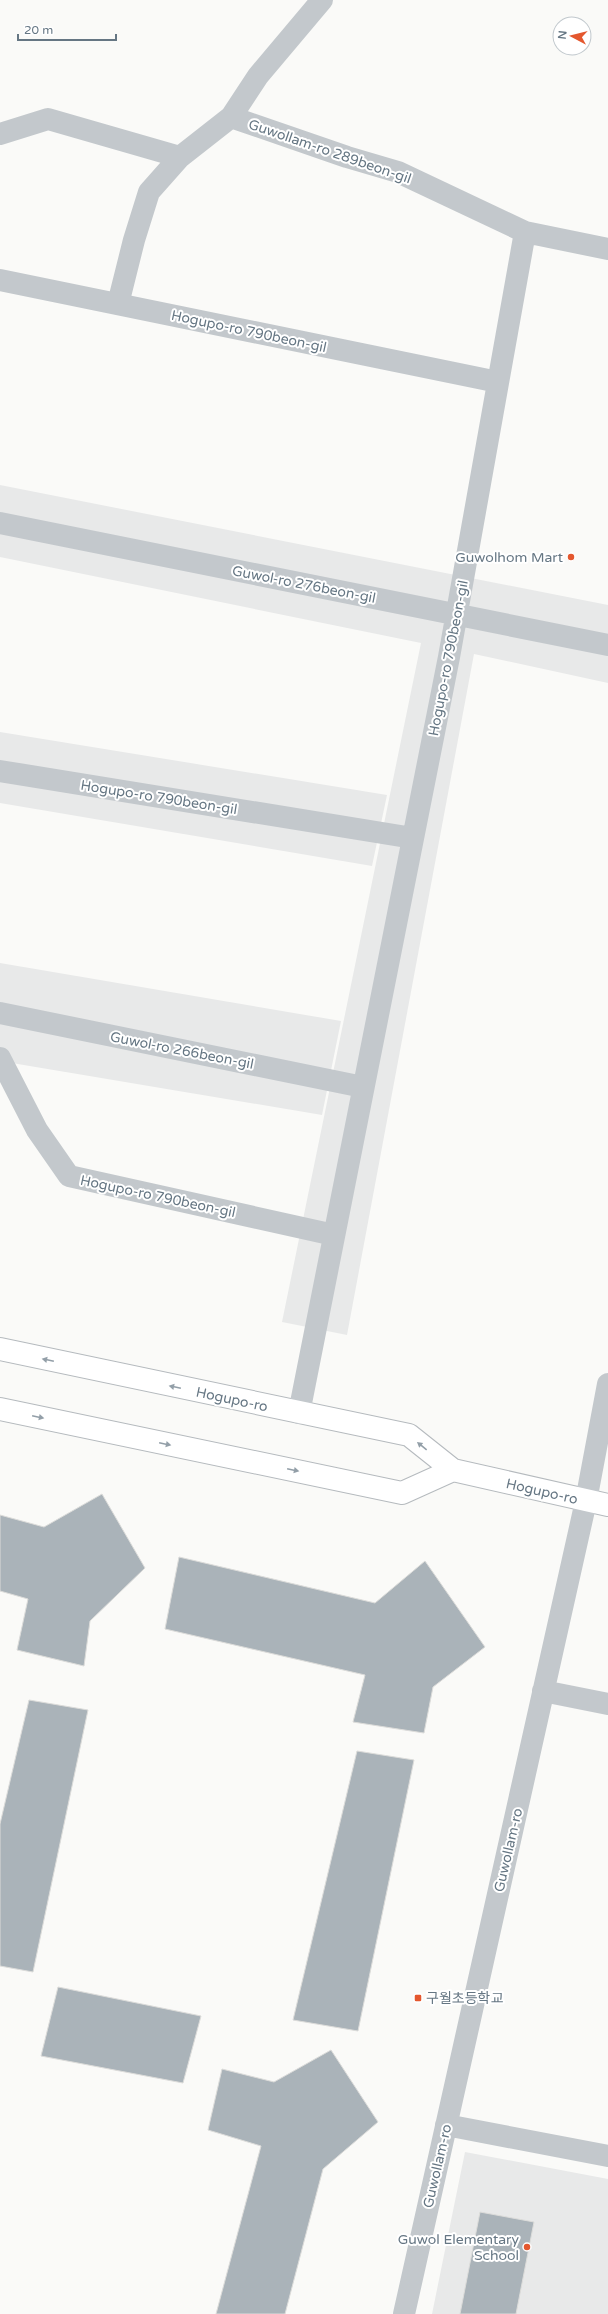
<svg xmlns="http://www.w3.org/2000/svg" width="608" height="2314" font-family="'Varela Round','Noto Sans KR',sans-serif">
<rect width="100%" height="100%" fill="#fafaf8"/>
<path fill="#e8e9e9" d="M0,485L608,605V683L474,654L347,1335L282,1322L421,643L0,557Z
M0,732L387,795L372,866L0,803Z
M0,963L341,1021L322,1115L0,1061Z
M465,2152L608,2179V2314H432Z"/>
<path fill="#aab3b9" stroke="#dcdcda" d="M102,1494L145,1568L90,1621L84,1666L17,1650L28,1599L0,1591V1515L44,1527Z
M179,1557L375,1603L425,1561L485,1647L433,1687L424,1733L353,1722L365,1675L165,1629Z
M29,1700L88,1710L33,1972L0,1966V1824Z
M357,1751L414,1760L358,2031L293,2020Z
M58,1987L201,2016L183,2083L41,2056Z
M331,2050L378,2122L323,2169L285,2314H216L261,2146L208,2130L222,2069L274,2082Z
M480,2212L534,2222L516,2314H460Z"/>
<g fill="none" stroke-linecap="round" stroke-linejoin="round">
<defs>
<path id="major" d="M0,1349L409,1435L453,1470L608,1505
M0,1409L402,1493L453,1470"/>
</defs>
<use href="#major" stroke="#b5babe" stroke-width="24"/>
<path stroke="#c3c8cc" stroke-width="22" d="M231,117L347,157L398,172L525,232L608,249
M0,134L48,119L180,157
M0,280L498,382
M118,304L134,240L149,192L180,157L231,117L258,76L322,0
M0,523L608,645
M0,771L413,838
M0,1013L363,1087
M0,1058L37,1130L69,1176L334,1235
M299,1413L449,657L525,232
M543,1691L608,1704
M446,2125L608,2156
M404,2314L586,1501L608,1384"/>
<use href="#major" stroke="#fff" stroke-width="22"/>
</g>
<defs><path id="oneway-solid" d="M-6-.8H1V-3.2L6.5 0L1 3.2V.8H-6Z"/></defs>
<g fill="#939fa8">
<use href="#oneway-solid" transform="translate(48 1360) rotate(-168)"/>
<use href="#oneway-solid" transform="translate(175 1387) rotate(-168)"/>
<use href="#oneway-solid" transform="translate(38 1417) rotate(12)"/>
<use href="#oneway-solid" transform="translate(165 1444) rotate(12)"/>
<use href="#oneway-solid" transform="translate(422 1446) rotate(-141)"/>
<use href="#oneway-solid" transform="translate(293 1470) rotate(12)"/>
</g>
<g fill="#e4572e" stroke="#fff" stroke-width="1.5">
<circle cx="571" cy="557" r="4"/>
<rect x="414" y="1994" width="8" height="8" rx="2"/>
<circle cx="527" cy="2247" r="4"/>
</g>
<g text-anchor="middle" stroke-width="4" stroke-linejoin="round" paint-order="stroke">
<g font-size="14" fill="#657683" stroke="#fff">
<text transform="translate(330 151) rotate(19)" y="5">Guwollam-ro 289beon-gil</text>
<text transform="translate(249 331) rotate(12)" y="5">Hogupo-ro 790beon-gil</text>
<text transform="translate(304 584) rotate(11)" y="5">Guwol-ro 276beon-gil</text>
<text transform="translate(448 658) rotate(-79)" y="5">Hogupo-ro 790beon-gil</text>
<text transform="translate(159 797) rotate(9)" y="5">Hogupo-ro 790beon-gil</text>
<text transform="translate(182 1050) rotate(11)" y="5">Guwol-ro 266beon-gil</text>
<text transform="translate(158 1196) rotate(12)" y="5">Hogupo-ro 790beon-gil</text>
<text transform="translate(232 1399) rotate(12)" y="5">Hogupo-ro</text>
<text transform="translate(542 1491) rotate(13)" y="5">Hogupo-ro</text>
<text transform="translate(508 1850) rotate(-77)" y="5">Guwollam-ro</text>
<text transform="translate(437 2166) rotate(-77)" y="5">Guwollam-ro</text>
</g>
<g font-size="14" fill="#657683" stroke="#fff" text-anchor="end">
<text x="563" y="562">Guwolhom Mart</text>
<text x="426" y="2003" text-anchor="start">구월초등학교</text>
<text x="519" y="2244">Guwol Elementary<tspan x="519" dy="16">School</tspan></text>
</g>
</g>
<g transform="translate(572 36) rotate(277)"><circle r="19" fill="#ffffff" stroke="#c1c8cd"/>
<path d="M0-3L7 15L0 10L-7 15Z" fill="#e4572e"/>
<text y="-6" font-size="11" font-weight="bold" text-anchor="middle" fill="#657683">N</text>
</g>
<path d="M18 34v6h98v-6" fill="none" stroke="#657683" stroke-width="2"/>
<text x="24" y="34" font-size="12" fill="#657683" stroke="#ffffff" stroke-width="3" paint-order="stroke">20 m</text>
</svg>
